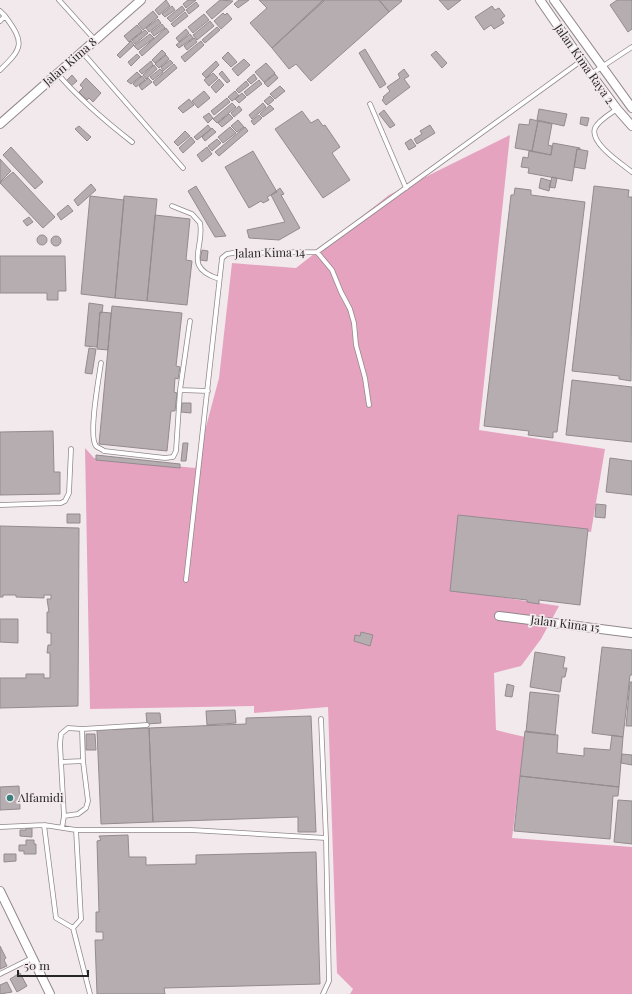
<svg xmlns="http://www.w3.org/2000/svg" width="632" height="994" font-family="'Playfair Display',serif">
<rect width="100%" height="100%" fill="#f2e9ed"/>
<path fill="#e6a3c0" d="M510,135L479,430L605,449L591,532L465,516L453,590L559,606L541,639L521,666L494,673L496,730L525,737L512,838L632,847V994H350L353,989L337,973L328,707L254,713V706L90,709L85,448L94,458L195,468L219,378L232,263L296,268L389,195Z"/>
<path fill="#b6adb0" stroke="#948b8e" d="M166,0L170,6L159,15L155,10Z
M188,0H196L186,8L183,4Z
M220,0L233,1L212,19L206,12Z
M239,0H249L238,8L234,4Z
M259,0H323L324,1L272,48L250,23L267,8Z
M323,0H379L389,12L311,81L296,64L289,69L272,48Z
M379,0H401L402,1L389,12Z
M439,0H461L448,10Z
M617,0H632V29L628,32L610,5Z
M196,2L199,6L189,14L186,10Z
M172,6L175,10L165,17L162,14Z
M182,6L185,10L171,22L167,18Z
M492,6L495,10L499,8L505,16L501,19L504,23L494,29L491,25L484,30L475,17Z
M153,11L158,17L143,30L138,24Z
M185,12L188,16L174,27L171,24Z
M223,13L225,15L227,13L232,19L221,29L214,21Z
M204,14L209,20L193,33L188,27Z
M158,19L161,23L149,32L146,28Z
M210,21L214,26L197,40L193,35Z
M162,24L165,28L154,36L151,32Z
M137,25L142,31L129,42L124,36Z
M217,27L220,30L205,43L202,40Z
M166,28L169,32L142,56L139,52Z
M186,29L189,33L179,42L176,38Z
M145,30L148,33L135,44L132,40Z
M150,34L154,38L138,50L134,46Z
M190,34L193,38L179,48L176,45Z
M194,38L197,42L187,50L184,46Z
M131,41L134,45L120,58L117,55Z
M201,41L204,45L185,62L181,57Z
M365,49L386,84L380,88L359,53Z
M162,50L166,54L155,63L152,60Z
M436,51L447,63L442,68L431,55Z
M228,52L237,62L231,67L222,58Z
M137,54L140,57L131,66L128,62Z
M166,55L169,59L159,68L155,64Z
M244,59L250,65L238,76L232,69Z
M170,60L173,63L163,71L161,67Z
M151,61L153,65L142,74L139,71Z
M216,61L219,65L206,78L202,74Z
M266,63L275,73L264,82L255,72Z
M174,64L177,68L156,86L153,82Z
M154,65L157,69L146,79L143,75Z
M160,69L163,72L153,80L150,77Z
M404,69L409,76L404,79L410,87L386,105L382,100L384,98L383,97L390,91L387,87L400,78L398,74Z
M222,71L230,81L227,83L219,74Z
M137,72L141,76L131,84L127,81Z
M213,73L218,78L209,86L204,80Z
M254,74L257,79L251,84L247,80Z
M275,74L278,78L268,87L264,83Z
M72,75L77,81L70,87L66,81Z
M142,76L145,80L136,87L133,84Z
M86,78L101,93L93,102L89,98L87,100L79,92L83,88L80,85Z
M148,78L152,82L142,90L139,86Z
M219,79L224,85L216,93L211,87Z
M259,80L262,84L247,96L244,92Z
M246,81L249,85L239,93L236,90Z
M280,86L285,91L275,99L270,94Z
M204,91L210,98L198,108L192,101Z
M235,91L239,96L232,101L228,97Z
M242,93L246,97L239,103L235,99Z
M270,96L274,100L268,105L264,101Z
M227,98L230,102L214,115L211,111Z
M189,99L194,105L183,113L178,108Z
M232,103L236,107L217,123L213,119Z
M263,103L266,107L252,119L249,115Z
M270,105L274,109L263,117L260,114Z
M239,106L242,110L234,117L231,113Z
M539,109L567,114L564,126L537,120Z
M384,110L395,125L390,128L379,114Z
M302,111L311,123L318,119L323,126L325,125L340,147L332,153L350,180L323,198L275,129Z
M209,113L213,118L208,123L203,117Z
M229,114L233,118L222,127L218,123Z
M259,115L262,118L254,125L251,121Z
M581,117L589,118L587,126L580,124Z
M530,119L538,121L532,151L515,148L519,124L529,125Z
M238,120L244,127L237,132L231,126Z
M538,121L552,124L548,145L552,146L551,155L532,151Z
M208,125L211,129L197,140L194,137Z
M430,125L435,133L417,144L414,139L422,134L420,131Z
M79,126L91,137L87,141L75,129Z
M230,127L236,133L223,143L218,137Z
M245,127L248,131L219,156L215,152Z
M212,128L216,132L205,141L202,137Z
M185,131L190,136L178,146L174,142Z
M191,137L195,142L183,153L179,148Z
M217,139L221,143L212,151L208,146Z
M411,139L416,146L409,150L405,143Z
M553,143L580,148V149H577L572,181L528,173L529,168L521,167L523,157L528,158L529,151L551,155Z
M11,147L43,182L35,189L3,155Z
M207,147L212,154L202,162L197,155Z
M577,149L588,151L585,169L574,167Z
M253,151L277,192L267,197L269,200L263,203L261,201L249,208L225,167Z
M0,159L11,171L0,182Z
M13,172L55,217L43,228L0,183Z
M552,177L557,178L555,188L549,187Z
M541,178L551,181L549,191L539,188Z
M91,184L96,190L78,206L74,200Z
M196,186L226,236L215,237L188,191Z
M594,186L629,190L628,197H632L631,381L619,379V376L572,371Z
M280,188L284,194L281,195L300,228L279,240L249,238L247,230L285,222L271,195Z
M515,188L531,190V195L585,202L557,432H553V438L528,435L529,431L484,426L511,195H514Z
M90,196L124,200L115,298L81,294Z
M124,196L157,199L147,301L115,298Z
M68,205L73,211L61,220L57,214Z
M155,215L190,219L186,260L192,261L187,305L147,301Z
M29,217L33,222L27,226L23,221Z
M37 240a5 5 0 1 1 10 0a5 5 0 1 1-10 0Z
M51 241a5 5 0 1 1 10 0a5 5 0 1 1-10 0Z
M202,250L208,251L207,261L200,260Z
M0,256H65L66,291H58V300H47V293H0Z
M89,303L103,305L102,313L100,312L97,347L85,346Z
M112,306L182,313L176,366L180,367L178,379L175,378L174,392L177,393L175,411H171L167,451L99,444Z
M100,312L111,313L108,350L97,349Z
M89,348L96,349L92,374L85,373Z
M572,380L632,387V442L566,435Z
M182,403H191V413L181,412Z
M53,431L54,472H60V494L0,495V432Z
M183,443H188L186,461H181Z
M96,455L180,464V468L96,460Z
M610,458L632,461V495L606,492Z
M596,504L606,505L605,518L595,517Z
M67,514H80V523H67Z
M458,515L588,529L580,605L539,600V604L527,602V600L450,591Z
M0,526L79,528L78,706L0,708V678H26V674H44V678H50V653H47L48,645H51V633H47V612H49L47,599H51V595H44V598L16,597V595H3V597H0Z
M0,619H18V643L0,642Z
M361,632L373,635L370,646L354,641L355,635L360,636Z
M602,647L632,650V675H630L623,737L592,733Z
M535,652L565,657L563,668H567L565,677H562L560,692L530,687Z
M630,682H632V726H626Z
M507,684L514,686L512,697L505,696Z
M530,692L559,695L555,735L526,732Z
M235,710L236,723L207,725L206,711Z
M146,713H160L161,723L147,724Z
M311,716L316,832H298V817L153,822L149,728L246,724V718Z
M149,728L153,822L101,824L97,730Z
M525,731L558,735L557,753L584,756V748L610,750L612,735L623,737L619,787L520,776Z
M86,734H95L96,750H86Z
M622,754L632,755V765L621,763Z
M520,776L619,787L618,796H613L610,839L514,831Z
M19,786L20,809L0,810V787Z
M618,800L632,801V844L614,842Z
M26,828H32V837L20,836V830H26Z
M128,835L129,857H146V865L196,864V855L316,852L320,984L164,988L165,994H97L95,940H103V932H96V912H99L97,841L101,840L99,836Z
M26,840H34V844H36V854H24V851H19V845H26Z
M4,854H16V861L4,862Z
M0,946L6,958L4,960L7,966L0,969Z
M20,973L27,986L17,992L10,979Z
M7,982L12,992L0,994V985Z"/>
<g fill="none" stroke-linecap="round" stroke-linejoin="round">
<defs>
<path id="lane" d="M59,0L95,40
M0,11L5,16L0,21
M82,52L183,168
M0,70C23,48 25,43 5,16
M57,73C80,100 105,121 132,142
M591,74L632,47
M370,104L406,188
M617,109C610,114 599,120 595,128C589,143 622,164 632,172
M172,206L192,214L200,223C205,249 182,267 219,279
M317,252L332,270L341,292L350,309L354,323L356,345L365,378L369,405
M101,363C99,377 88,436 96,446C98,448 102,449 104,451L165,458L173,457L176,451L180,390L208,391
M180,390L190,321
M0,505L61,503L65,501L69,493L71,449
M186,580L222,258L227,254L233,253L317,252L581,61
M321,719L326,838
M61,762L83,761
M64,816L78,814L86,808L88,801L83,761L82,729
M0,827L44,825L76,830L81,919L73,928L56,918L44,825
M62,828L64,816L60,744L61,734L68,728L82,729L147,725
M76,830H191L326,838L329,981L323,994
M73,928L90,994
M0,974L32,958"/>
<path id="street" d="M540,0L591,74L617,109L632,126
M554,0L632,108
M0,124L141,0
M499,616L632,633
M0,891L50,994"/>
</defs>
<use href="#lane" stroke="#91888b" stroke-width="5.5"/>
<use href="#street" stroke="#91888b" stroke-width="10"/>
<use href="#lane" stroke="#fff" stroke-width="4"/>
<use href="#street" stroke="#fff" stroke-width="8"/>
</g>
<circle fill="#39817e" stroke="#f2e9ed" stroke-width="1.5" cx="10" cy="798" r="4"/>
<g text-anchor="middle" stroke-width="3.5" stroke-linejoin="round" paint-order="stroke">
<g font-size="12" fill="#282526" stroke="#f2e9ed">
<text transform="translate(70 62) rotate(-41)" y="4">Jalan Kima 8</text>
<text transform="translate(584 64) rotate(55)" y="4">Jalan Kima Raya 2</text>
<text transform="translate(270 253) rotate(-1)" y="4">Jalan Kima 14</text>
<text transform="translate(565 624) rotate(7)" y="4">Jalan Kima 15</text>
</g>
<g font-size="12" fill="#282526" stroke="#f2e9ed" text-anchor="start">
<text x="18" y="802">Alfamidi</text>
</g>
</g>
<path d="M18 970v6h70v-6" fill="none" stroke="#282526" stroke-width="2"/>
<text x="24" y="970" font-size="12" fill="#282526" stroke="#f2e9ed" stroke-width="3" paint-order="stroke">50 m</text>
</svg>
